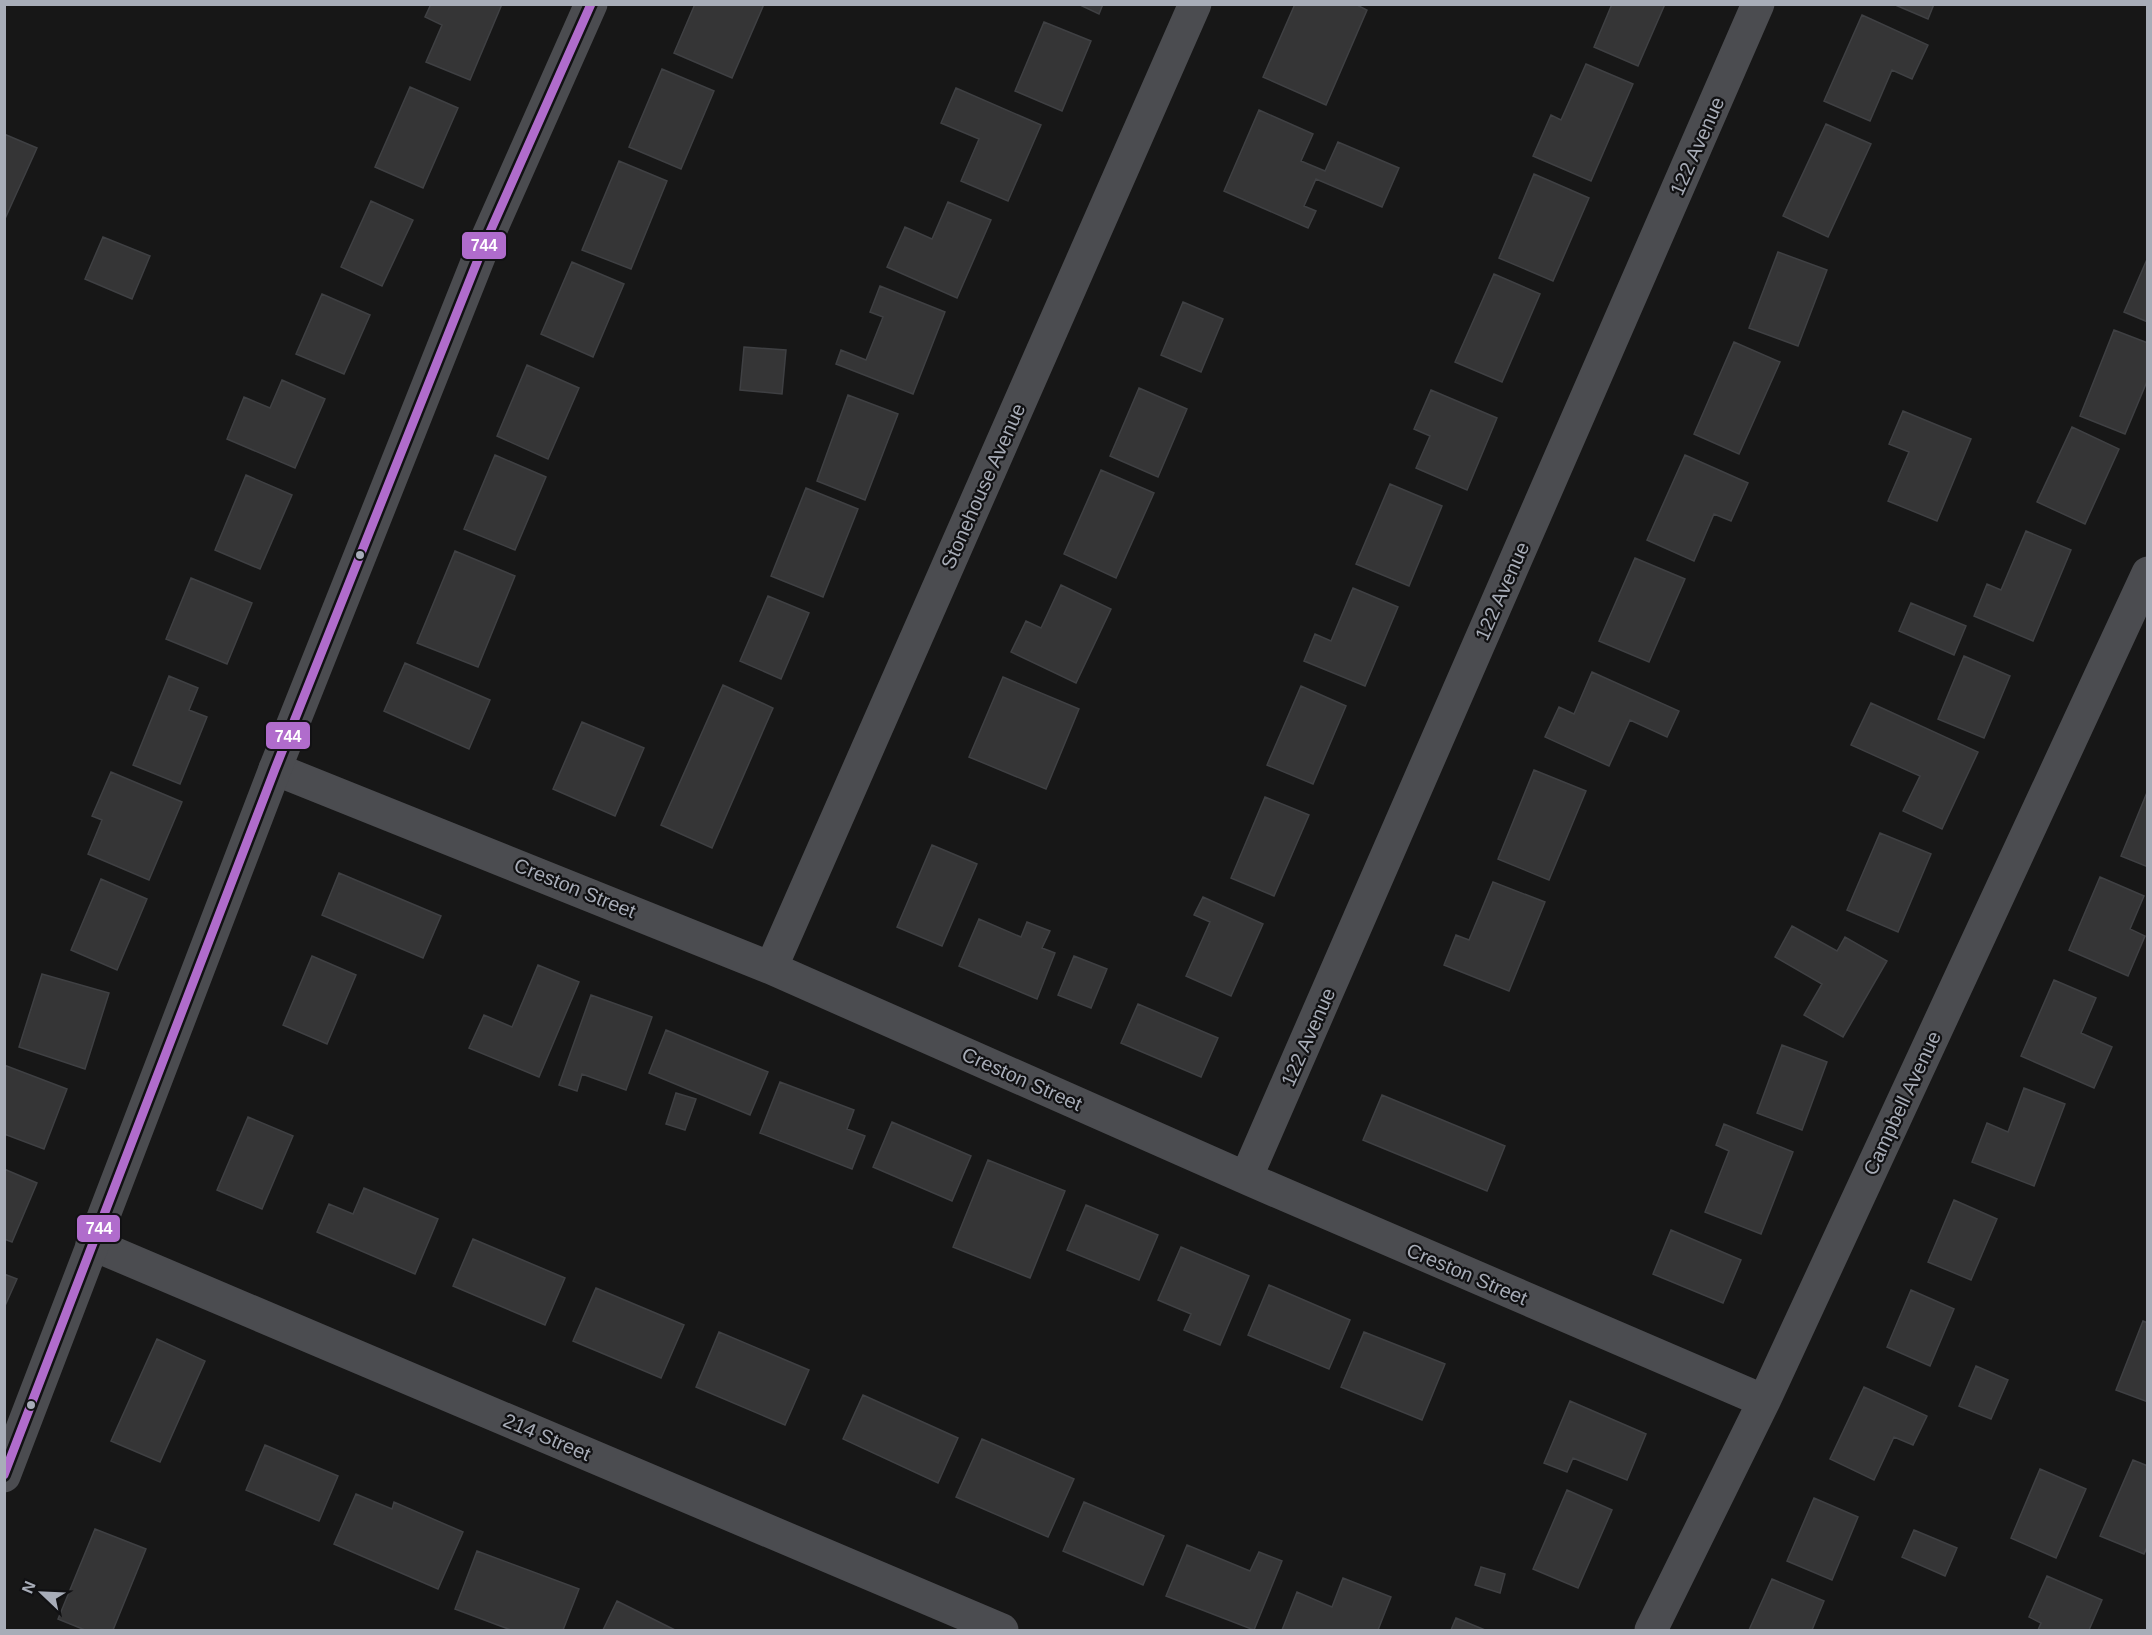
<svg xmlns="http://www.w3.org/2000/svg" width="2152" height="1635" font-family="Arial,sans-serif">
<rect width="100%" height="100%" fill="#171717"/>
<path fill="#353536" stroke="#3f4043" stroke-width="1.5" d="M431,4H502L470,80L426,62L442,25L425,17Z
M695,4H764L732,78L674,53Z
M1078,4H1103L1099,14Z
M1295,4H1355L1367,10L1326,105L1263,77Z
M1612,4H1665L1638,66L1594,47Z
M1893,4H1934L1928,19Z
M1862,15L1928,45L1912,79L1892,70L1870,121L1824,101Z
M1044,22L1091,41L1062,111L1015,91Z
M1586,64L1633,84L1591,181L1533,156L1551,115L1561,120Z
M662,69L714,91L681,169L629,147Z
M410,87L458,108L423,188L375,167Z
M956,88L1041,125L1008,201L961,181L979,139L941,123Z
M1259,110L1313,134L1301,161L1325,171L1338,142L1399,168L1382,207L1316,179L1304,206L1316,211L1308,228L1224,191Z
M1826,124L1871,144L1828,237L1783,216Z
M4,134L37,148L4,221Z
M619,161L667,181L631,269L582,250Z
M1534,174L1589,198L1553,281L1499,258Z
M371,201L413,220L382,286L341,267Z
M948,202L991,220L957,298L887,267L905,227L932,239Z
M103,237L150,256L132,299L85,279Z
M1778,252L1827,270L1798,346L1749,328Z
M2148,257V322L2124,312Z
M572,262L624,284L593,357L541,334Z
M1494,274L1540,294L1502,382L1455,362Z
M880,286L945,312L913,394L836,364L841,350L866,360L883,317L870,312Z
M322,294L370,315L344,374L296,354Z
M1183,302L1223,319L1201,372L1161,355Z
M2114,330L2148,343V379L2125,434L2080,416Z
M1734,342L1780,362L1739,454L1694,434Z
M744,347L786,350L782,394L740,390Z
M527,365L579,388L548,459L497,436Z
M282,380L325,399L295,468L227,439L244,397L270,408Z
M1139,388L1187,409L1158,477L1110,456Z
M1431,390L1497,418L1467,490L1416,468L1430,436L1414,429Z
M848,395L898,414L865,500L817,481Z
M1903,411L1971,439L1937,521L1888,501L1909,452L1889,444Z
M2072,427L2119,449L2085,524L2037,502Z
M495,455L546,477L515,550L464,529Z
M1685,455L1748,483L1731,521L1714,514L1694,561L1647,540Z
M1101,470L1154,493L1116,578L1064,554Z
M246,475L292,495L260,569L215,550Z
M1390,484L1442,506L1409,586L1356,564Z
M806,488L858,509L823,597L771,576Z
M2026,531L2071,550L2033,641L1974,616L1987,584L2001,590Z
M455,551L515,576L478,667L417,643Z
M1635,558L1685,579L1649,662L1599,641Z
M191,578L252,603L227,664L166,639Z
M1061,585L1111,609L1076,683L1011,652L1026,621L1041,628Z
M1353,588L1398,607L1365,686L1304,661L1315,634L1331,641Z
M768,596L809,613L781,679L740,661Z
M1911,603L1966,626L1954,655L1899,631Z
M1964,656L2010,676L1984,738L1938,719Z
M405,663L490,700L469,749L384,711Z
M1592,672L1679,711L1667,737L1630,720L1609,766L1545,737L1559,707L1574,714Z
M169,676L198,688L189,710L207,717L180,784L133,765Z
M1003,677L1079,709L1046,789L969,757Z
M723,685L773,708L712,848L661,825Z
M1301,686L1346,706L1313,784L1267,765Z
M1871,703L1978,752L1942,829L1903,811L1920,776L1851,745Z
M582,722L644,748L615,816L553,789Z
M1534,770L1586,791L1549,880L1498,859Z
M111,772L182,802L149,880L88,854L102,820L92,816Z
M2148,790V867L2121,856Z
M1265,797L1309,815L1274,896L1231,878Z
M1880,833L1931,854L1898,932L1847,910Z
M932,845L977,864L942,946L897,927Z
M339,873L441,916L423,958L322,915Z
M2100,877L2144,896L2130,929L2145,936L2128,976L2069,950Z
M101,879L147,899L117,970L71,950Z
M1493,882L1545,902L1509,991L1444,965L1456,935L1469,940Z
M1203,897L1263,924L1231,996L1186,976L1210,922L1194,915Z
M979,919L1021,937L1027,922L1050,931L1042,948L1055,953L1037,999L959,966Z
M1792,926L1837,951L1845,937L1887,961L1843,1037L1804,1015L1822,984L1775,957Z
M312,956L356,975L327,1044L283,1025Z
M1074,956L1107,969L1091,1008L1058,995Z
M538,965L579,982L539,1077L469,1048L484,1015L512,1027Z
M42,974L109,993L85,1069L19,1047Z
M2054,980L2096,998L2081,1033L2112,1047L2094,1088L2021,1056Z
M591,995L652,1017L626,1090L582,1074L577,1091L559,1085Z
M1138,1004L1218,1038L1201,1077L1121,1043Z
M666,1030L768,1072L750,1115L649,1073Z
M1782,1045L1827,1062L1802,1130L1757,1113Z
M4,1065L67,1089L44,1149L4,1134Z
M780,1082L854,1110L847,1129L865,1136L852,1169L760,1133Z
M2024,1088L2065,1104L2034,1186L1972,1162L1987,1123L2008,1132Z
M676,1093L696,1099L685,1130L666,1124Z
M1382,1095L1505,1146L1487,1191L1363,1140Z
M248,1117L293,1136L262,1209L217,1190Z
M892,1122L971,1156L952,1201L873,1167Z
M1724,1124L1793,1152L1761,1234L1705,1212L1729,1151L1716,1145Z
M988,1160L1065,1191L1030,1278L953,1247Z
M4,1169L37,1183L12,1242L4,1239Z
M364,1188L438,1219L415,1274L317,1232L329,1204L353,1214Z
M1954,1200L1997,1219L1971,1280L1928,1262Z
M1086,1205L1158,1235L1139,1280L1067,1250Z
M1671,1230L1741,1260L1723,1303L1653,1274Z
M473,1239L565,1278L545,1325L453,1286Z
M1181,1247L1249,1276L1220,1345L1184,1330L1191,1314L1158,1300Z
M4,1274L17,1279L4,1308Z
M1269,1285L1350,1320L1329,1369L1248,1335Z
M596,1288L684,1325L661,1378L573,1341Z
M1911,1290L1954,1309L1930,1366L1887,1347Z
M2143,1321L2148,1323V1402L2116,1390Z
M719,1332L809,1370L785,1425L696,1387Z
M1364,1332L1445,1364L1422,1420L1341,1387Z
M157,1339L205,1361L160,1462L111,1441Z
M1976,1366L2008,1380L1991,1419L1959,1406Z
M1864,1387L1927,1416L1913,1445L1894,1437L1874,1480L1830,1459Z
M863,1395L958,1438L938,1483L843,1439Z
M1570,1401L1646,1434L1627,1480L1573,1458L1567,1472L1544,1463Z
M982,1439L1074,1479L1048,1537L956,1497Z
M265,1445L338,1476L319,1521L246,1490Z
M2133,1460L2148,1466V1545L2144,1554L2100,1536Z
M2040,1469L2086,1489L2056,1558L2011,1538Z
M1567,1490L1612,1510L1578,1588L1533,1569Z
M356,1494L392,1509L394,1502L463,1532L438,1589L334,1544Z
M1814,1498L1858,1517L1832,1580L1787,1561Z
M1084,1502L1164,1536L1143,1585L1063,1551Z
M95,1529L146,1549L113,1630H85L58,1619Z
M1914,1530L1957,1548L1945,1576L1902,1557Z
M1187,1545L1250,1571L1259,1552L1282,1561L1254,1630L1166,1596Z
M477,1551L579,1589L563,1630H511L455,1609Z
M1481,1567L1505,1574L1500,1593L1475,1585Z
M2047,1576L2102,1600L2089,1630H2038L2041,1623L2029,1617Z
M1343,1578L1391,1597L1378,1630H1282L1297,1592L1332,1607Z
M1772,1579L1824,1601L1812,1630H1749Z
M617,1601L675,1630H603Z
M1456,1618L1485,1630H1451Z"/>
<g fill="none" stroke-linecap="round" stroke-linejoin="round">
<path stroke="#4b4c50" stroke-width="33" d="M275,769L771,968L1246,1178L1764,1401
M771,968L1195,4
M1246,1178L1758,4
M92,1244L1002,1630
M1651,1630L1764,1401L2148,573"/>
<path stroke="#4b4c50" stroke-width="33" d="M4,1476L275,769L481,252L591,4"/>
<defs>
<path id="bus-1" d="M4,1475L275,769L481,252L591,4"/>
</defs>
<use href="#bus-1" stroke="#111113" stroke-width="14"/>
<use href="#bus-1" stroke="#b06ccc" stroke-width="9"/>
</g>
<g fill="#a8adb8" stroke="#111113" stroke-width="2">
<circle cx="360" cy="555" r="5"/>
<circle cx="31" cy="1405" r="5"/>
</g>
<g text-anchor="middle" stroke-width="4.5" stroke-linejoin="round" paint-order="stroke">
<g font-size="20" fill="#a8adb8" stroke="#111113">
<text transform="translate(1697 146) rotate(-66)" y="7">122 Avenue</text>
<text transform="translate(983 486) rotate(-66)" y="7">Stonehouse Avenue</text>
<text transform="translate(1502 591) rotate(-66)" y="7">122 Avenue</text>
<text transform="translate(575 888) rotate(22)" y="7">Creston Street</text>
<text transform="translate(1308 1037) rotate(-66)" y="7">122 Avenue</text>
<text transform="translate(1022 1079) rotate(24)" y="7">Creston Street</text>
<text transform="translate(1902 1103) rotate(-65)" y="7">Campbell Avenue</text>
<text transform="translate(1467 1274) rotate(23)" y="7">Creston Street</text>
<text transform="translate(547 1437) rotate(23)" y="7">214 Street</text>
</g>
</g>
<g stroke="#111113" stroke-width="2">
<rect x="461" y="231" width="46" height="29" rx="6" fill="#b06ccc"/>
<rect x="265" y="721" width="46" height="29" rx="6" fill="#b06ccc"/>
<rect x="76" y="1214" width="45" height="29" rx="6" fill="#b06ccc"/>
</g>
<g font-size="16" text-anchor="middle" font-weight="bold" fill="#fff">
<text x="484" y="251">744</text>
<text x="288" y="742">744</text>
<text x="99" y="1234">744</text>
</g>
<rect width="2152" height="1635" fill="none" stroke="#a8adb8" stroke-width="12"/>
<g transform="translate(42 1593) rotate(293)" stroke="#111113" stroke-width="4.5" paint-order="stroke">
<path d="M0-4.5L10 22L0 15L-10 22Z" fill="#a8adb8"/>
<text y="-9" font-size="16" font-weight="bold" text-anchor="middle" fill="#a8adb8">N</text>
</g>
</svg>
